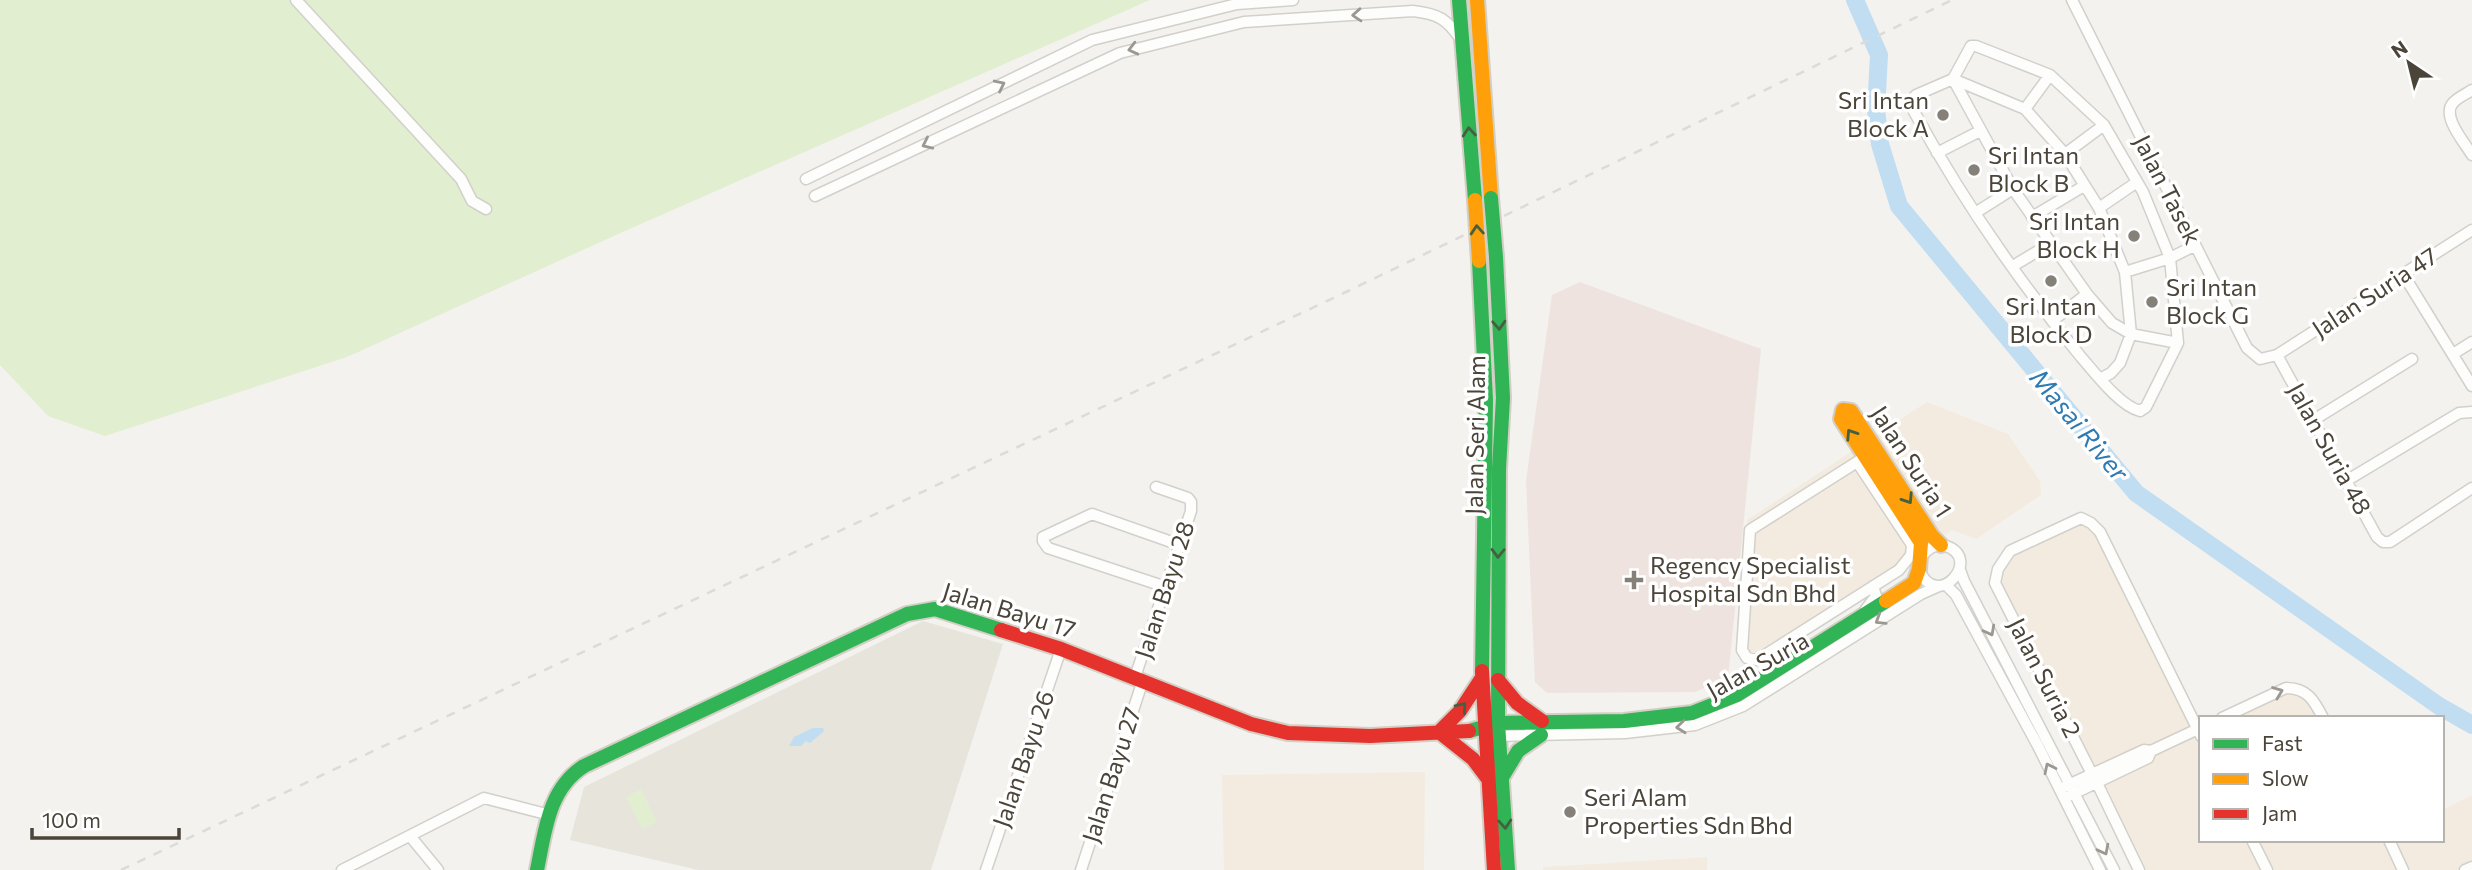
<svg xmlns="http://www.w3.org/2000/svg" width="2472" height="870" font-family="Commissioner,sans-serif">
<rect width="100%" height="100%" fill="#f4f2ee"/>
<path fill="#e7e4dc" d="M923,621L1003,644L931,870H698L570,840L584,787Z"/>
<path fill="#f3ebdf" d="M1927,402L2008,434L2040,481L2041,495L1976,539L1952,530L1747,662L1739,651L1747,520Z
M2081,514L2093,520L2201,724V840H2442V810L2472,795V870H2135L1992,585L1995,567L2002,554L2008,548Z
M2286,683L2296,684L2307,689L2318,699L2328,718H2214Z
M1425,772L1424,870H1224L1222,775Z
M1707,857V870H1543V867Z"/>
<path fill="#eee3df" d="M1580,282L1761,349L1728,678L1695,692L1547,693L1535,682L1526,481L1552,295Z"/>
<path fill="#e1eecf" d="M0,0H1150L616,235L347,357L105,436L48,416L0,365Z
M641,789L657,822L642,829L626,797Z"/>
<path fill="#c0ddf1" d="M813,728H823L824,731L810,743L806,741L801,746H789L794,737Z"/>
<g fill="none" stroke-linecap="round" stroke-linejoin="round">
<path stroke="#c0ddf1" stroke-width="18" d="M1855,0L1879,55L1876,110L1880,144L1899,206L2136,493L2439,706L2472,725"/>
<defs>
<path id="street" d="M296,0L461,179L472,201L486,209
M2072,0L2247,348L2260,359L2277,355L2472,230
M1971,46H1976L2050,75L2104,125L2143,192L2170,258L2178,343L2146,407L2140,411C2120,406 2095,373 2081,357C2017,279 1960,196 1912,108L1911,101L1916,95L1953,79Z
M1953,79L2025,109L2065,154L2099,208L2125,272L2131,334L2120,363L2111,373L2100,379
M1953,79L2013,189L2087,294L2112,323L2131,334L2178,343
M2472,90C2466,94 2457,98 2453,103C2441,116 2465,143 2472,155
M2025,109L2050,75
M1937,153L1980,131
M2065,154L2104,125
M806,179L1092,40L1237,4L1293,0
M815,196L1120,53L1244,22L1413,11C1439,14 1447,19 1462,41
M2099,208L2137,182
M1975,213L2013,189
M2032,217L2084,186
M2013,266L2051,243
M2125,272L2170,258L2194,246
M2403,274L2472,386
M2052,321L2087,294
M2453,354L2472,342
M2277,355L2377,537L2383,542H2390L2472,488
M2312,421L2412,359
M1857,462L1912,545L1911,555L1899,570L1757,660L1747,658L1742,650L1750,530L1857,462L1861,459
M2346,481L2459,413L2472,412
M1919,569C1936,613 1984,559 1946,546C1936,543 1928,548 1922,556
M1960,570L1964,581L2114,870
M1946,585L1956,595L2038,746L2100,870
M1166,587L1048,548L1043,541V537L1092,514L1180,545
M1866,609L1876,596L1873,586
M1135,677L1191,511V502L1188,498L1156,487
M2222,718L2286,688C2307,688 2314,700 2323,718
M1495,736L1625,733L1695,725L1743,706L1921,594L1939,586
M2092,774L1995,583L1998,569L2010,551L2081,518L2091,523L2100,532L2201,736
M2097,783L2139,870
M2064,787L2144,750L2151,751L2200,728
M2071,795L2148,758L2151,751
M410,836L438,870
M2252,840L2267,870
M2389,840L2403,870
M342,870L484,798L550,815
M986,870L1061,649
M1081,870L1143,680
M2465,870L2472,867"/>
<path id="fast" d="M1459,0L1475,200
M1496,257L1503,398L1499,469L1498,723L1508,870
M1479,261L1486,400L1482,671
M1469,731L1498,723L1624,721L1692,713L1737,695L1886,601
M1503,776L1518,751L1541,735
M537,870C545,832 548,789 584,766L907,614L935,609L1001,630"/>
<path id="slow" d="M1477,0L1491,198
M1886,601L1914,583L1919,569L1921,543L1841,419L1843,410L1851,411L1932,536L1941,545"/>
<path id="jam" d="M1001,630L1061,649L1251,724L1288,733L1370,736L1469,731
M1482,671L1494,870
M1498,680L1517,703L1542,721
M1439,732L1473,759L1488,779
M1439,732L1460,711L1481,679"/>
</defs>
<use href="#street" stroke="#d2d0cb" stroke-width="13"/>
<use href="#fast" stroke="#d3cfc5" stroke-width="18"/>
<use href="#slow" stroke="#d3cfc5" stroke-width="18"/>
<use href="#jam" stroke="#d3cfc5" stroke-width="18"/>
<use href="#street" stroke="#fdfdfc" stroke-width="10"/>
<use href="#fast" stroke="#30b455" stroke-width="14"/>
<use href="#slow" stroke="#ff9f0a" stroke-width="14"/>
<use href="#jam" stroke="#e5322d" stroke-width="14"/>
<path stroke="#dbdbda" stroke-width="2.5" stroke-dasharray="9 9" stroke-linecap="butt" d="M121,870L1346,292L1952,0"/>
<defs>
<path id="fast-bridge" d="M1491,198L1496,257"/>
<path id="slow-bridge" d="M1475,200L1479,261"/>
</defs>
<use href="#fast-bridge" stroke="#d3cfc5" stroke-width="18" stroke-linecap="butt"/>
<use href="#slow-bridge" stroke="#d3cfc5" stroke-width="18" stroke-linecap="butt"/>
<use href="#fast-bridge" stroke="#30b455" stroke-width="14"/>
<use href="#slow-bridge" stroke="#ff9f0a" stroke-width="14"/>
</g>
<defs><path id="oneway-chevron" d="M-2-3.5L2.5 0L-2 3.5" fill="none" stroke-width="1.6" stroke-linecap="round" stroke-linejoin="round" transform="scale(1.75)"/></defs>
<g stroke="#9b9791">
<use href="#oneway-chevron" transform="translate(1357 15) rotate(176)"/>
<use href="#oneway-chevron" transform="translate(1133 49) rotate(166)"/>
<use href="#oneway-chevron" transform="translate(1000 85) rotate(-26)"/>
<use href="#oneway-chevron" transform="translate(927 144) rotate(155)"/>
<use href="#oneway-chevron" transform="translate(1880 620) rotate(148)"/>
<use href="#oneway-chevron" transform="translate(1990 631) rotate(62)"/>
<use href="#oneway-chevron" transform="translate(2278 692) rotate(-21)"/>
<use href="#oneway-chevron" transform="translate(1681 727) rotate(174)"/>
<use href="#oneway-chevron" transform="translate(2049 768) rotate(-116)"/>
<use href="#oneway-chevron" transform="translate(2104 850) rotate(63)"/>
</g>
<g stroke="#446040">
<use href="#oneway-chevron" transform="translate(1469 132) rotate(-95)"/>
<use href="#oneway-chevron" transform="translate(1477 230) rotate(-94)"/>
<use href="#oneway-chevron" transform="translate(1499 325) rotate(87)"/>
<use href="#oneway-chevron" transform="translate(1851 434) rotate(-123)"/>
<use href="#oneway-chevron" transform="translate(1908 499) rotate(57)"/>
<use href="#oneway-chevron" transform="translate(1498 553) rotate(91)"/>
<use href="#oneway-chevron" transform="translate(1462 707) rotate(-50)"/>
<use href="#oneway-chevron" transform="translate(1505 824) rotate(86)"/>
</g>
<g fill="#868178" stroke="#fff" stroke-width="2.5">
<circle cx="1943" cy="115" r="7"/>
<circle cx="1974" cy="170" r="7"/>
<circle cx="2134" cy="236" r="7"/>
<circle cx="2051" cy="281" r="7"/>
<circle cx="2152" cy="302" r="7"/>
<path d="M1630.5 569.5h7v7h7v7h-7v7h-7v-7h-7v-7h7z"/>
<circle cx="1570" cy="812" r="7"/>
</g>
<g text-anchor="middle" stroke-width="7" stroke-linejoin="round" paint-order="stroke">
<g font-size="24" fill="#4b4439" stroke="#fff" text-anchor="start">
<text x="1929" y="109" text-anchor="end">Sri Intan<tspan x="1929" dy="28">Block A</tspan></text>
<text x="1988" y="164">Sri Intan<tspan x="1988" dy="28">Block B</tspan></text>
<text x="2120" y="230" text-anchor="end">Sri Intan<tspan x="2120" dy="28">Block H</tspan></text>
<text x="2166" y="296">Sri Intan<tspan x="2166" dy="28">Block G</tspan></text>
<text x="2051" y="315" text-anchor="middle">Sri Intan<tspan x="2051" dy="28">Block D</tspan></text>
<text x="1650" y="574">Regency Specialist<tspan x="1650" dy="28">Hospital Sdn Bhd</tspan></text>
<text x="1584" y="806">Seri Alam<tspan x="1584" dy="28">Properties Sdn Bhd</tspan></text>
</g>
<g font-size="24" fill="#4b4439" stroke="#fff">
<text transform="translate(2167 190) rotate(63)" y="8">Jalan Tasek</text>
<text transform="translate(2375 293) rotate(-33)" y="8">Jalan Suria 47</text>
<text transform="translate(1476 435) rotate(-89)" y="8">Jalan Seri Alam</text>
<text transform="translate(2329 449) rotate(61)" y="8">Jalan Suria 48</text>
<text transform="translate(1911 462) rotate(57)" y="8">Jalan Suria 1</text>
<text transform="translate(1165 590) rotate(-72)" y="8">Jalan Bayu 28</text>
<text transform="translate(1009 611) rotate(17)" y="8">Jalan Bayu 17</text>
<text transform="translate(1758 666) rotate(-29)" y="8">Jalan Suria</text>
<text transform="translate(2044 678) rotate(63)" y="8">Jalan Suria 2</text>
<text transform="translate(1024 759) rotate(-71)" y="8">Jalan Bayu 26</text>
<text transform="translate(1112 775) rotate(-72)" y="8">Jalan Bayu 27</text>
</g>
<g font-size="26" font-style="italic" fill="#2e7ab2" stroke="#fff">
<text transform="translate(2079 425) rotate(50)" y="9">Masai River</text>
</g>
</g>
<rect x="2199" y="716" width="245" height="126" fill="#ffffff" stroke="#b7b4b0" stroke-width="2"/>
<rect x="2213" y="739" width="35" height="10" fill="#30b455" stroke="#b7b4b0" stroke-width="2"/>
<text x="2262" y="751" font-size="21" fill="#4b4439">Fast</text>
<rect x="2213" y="774" width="35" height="10" fill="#ff9f0a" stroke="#b7b4b0" stroke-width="2"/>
<text x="2262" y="786" font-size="21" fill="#4b4439">Slow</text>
<rect x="2213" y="809" width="35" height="10" fill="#e5322d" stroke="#b7b4b0" stroke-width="2"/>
<text x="2262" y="821" font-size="21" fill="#4b4439">Jam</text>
<g transform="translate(2409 63) rotate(325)" stroke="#ffffff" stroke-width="5" paint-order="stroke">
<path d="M0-5L12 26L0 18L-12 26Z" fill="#4b4439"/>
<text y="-10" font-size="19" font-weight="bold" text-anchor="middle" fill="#4b4439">N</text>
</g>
<path d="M32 828v10h147v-10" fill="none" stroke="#4b4439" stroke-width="3.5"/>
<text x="42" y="828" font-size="21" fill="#4b4439" stroke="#ffffff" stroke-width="5" paint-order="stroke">100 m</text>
</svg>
